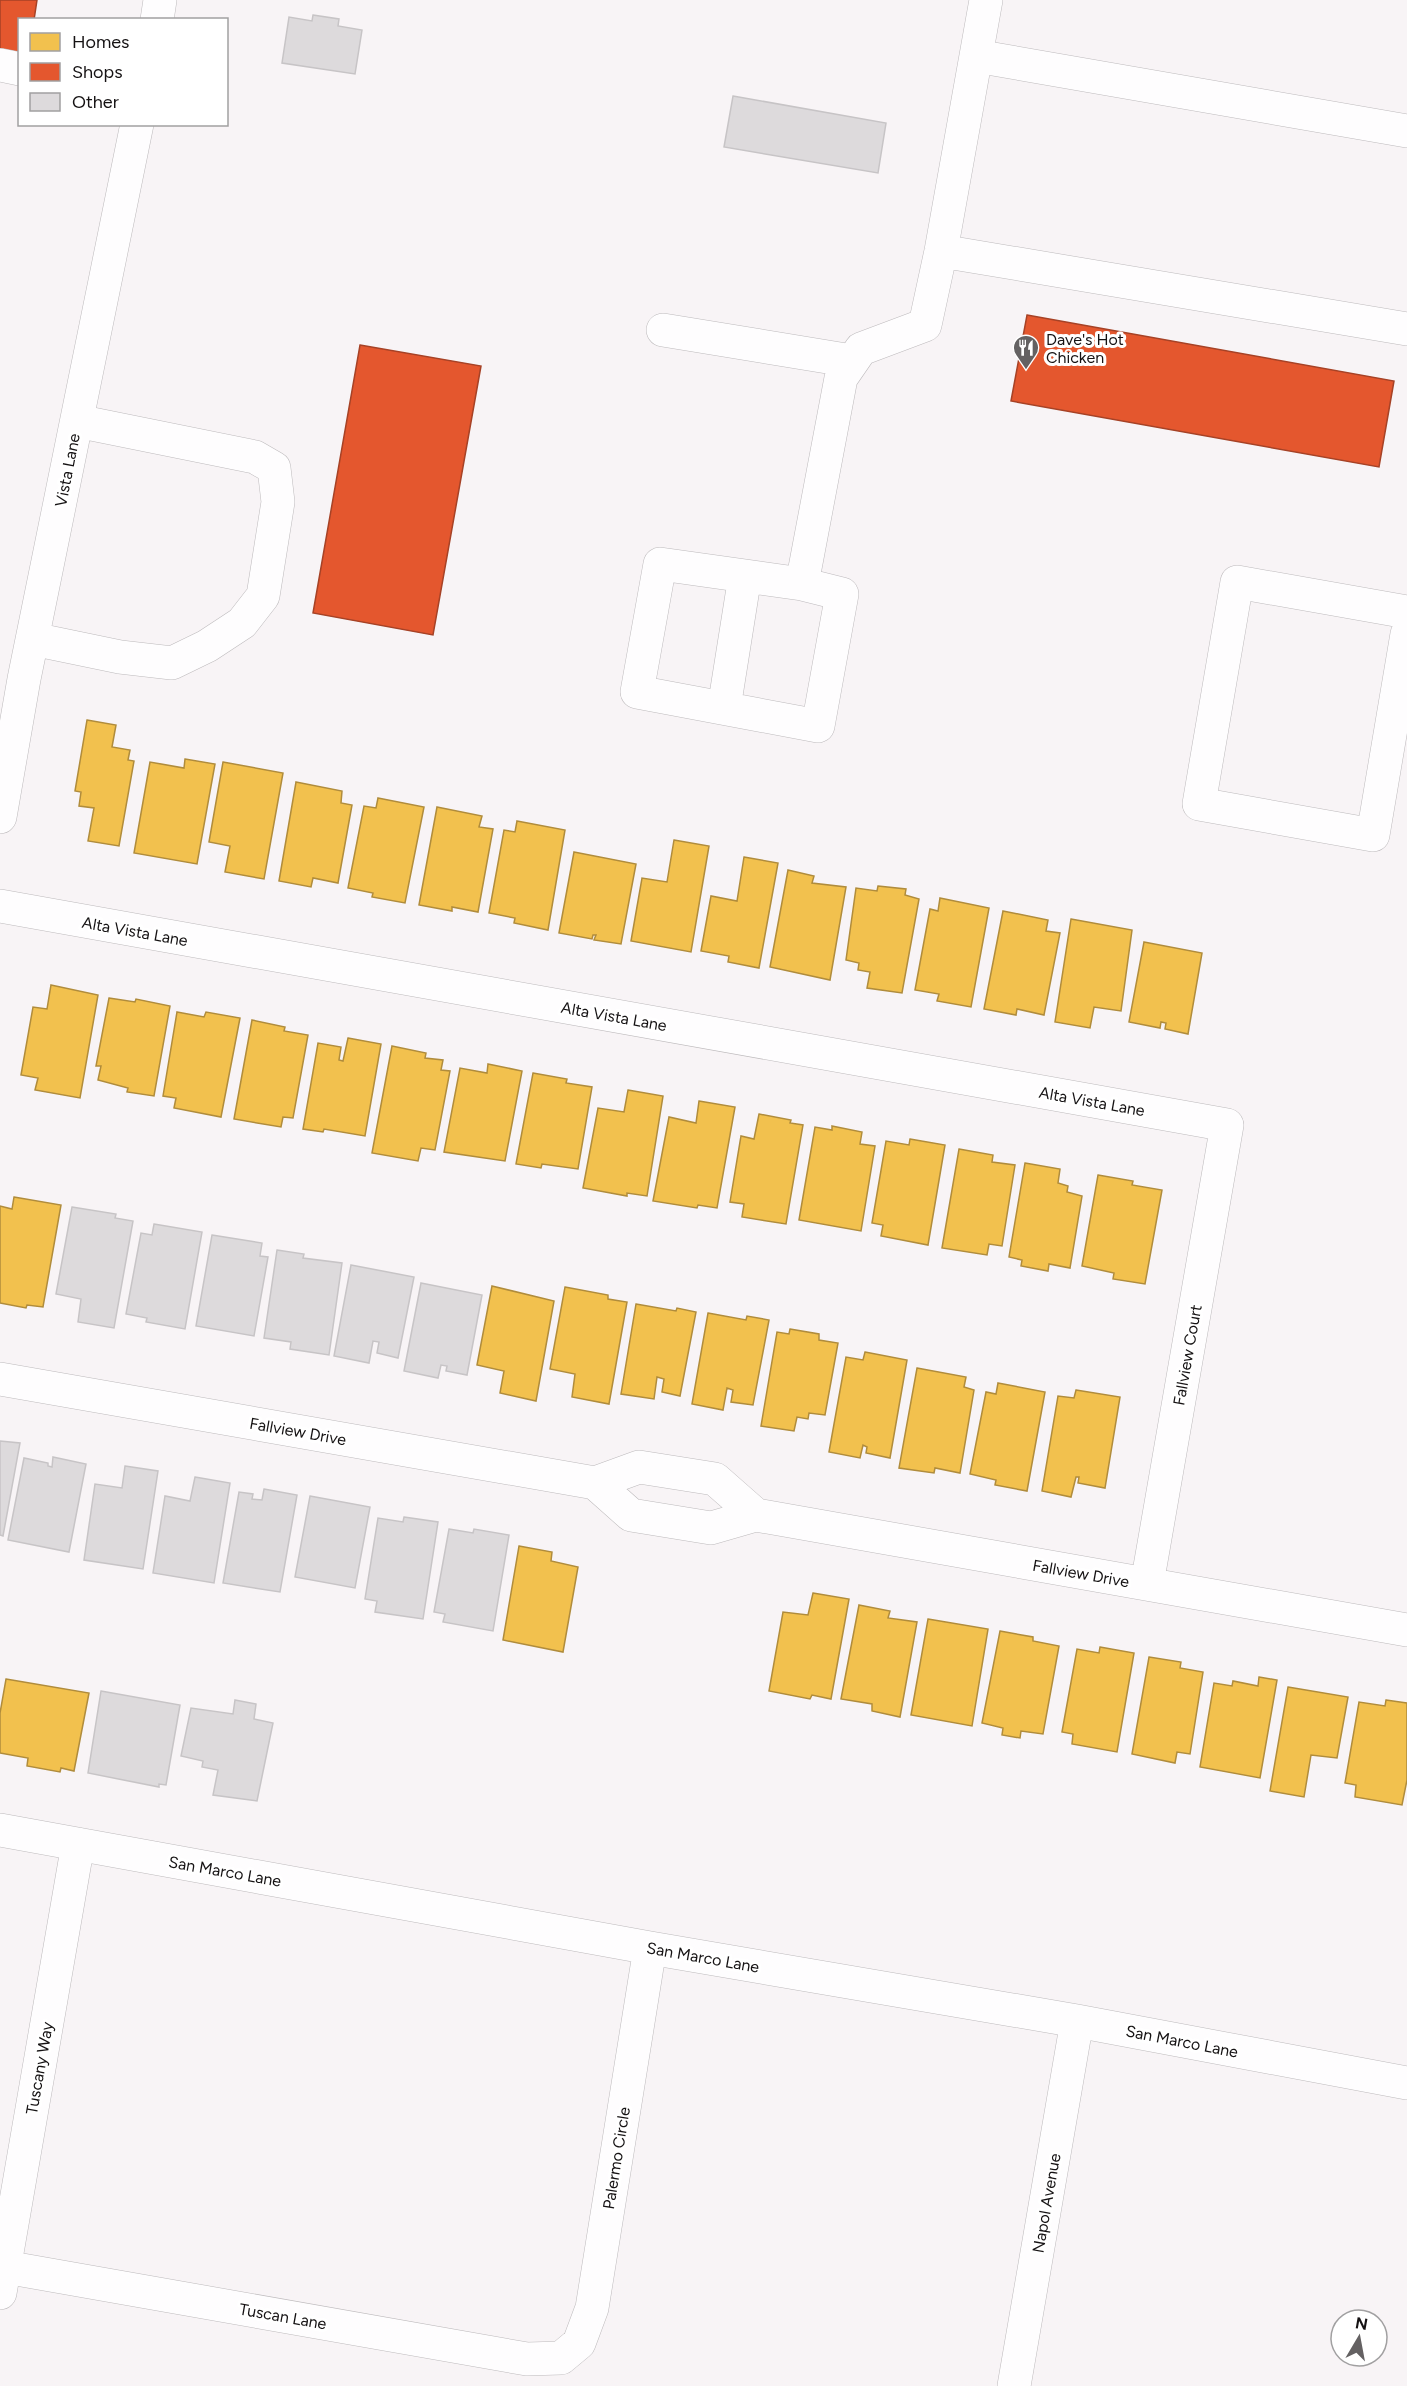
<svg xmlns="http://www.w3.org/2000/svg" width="1407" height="2386" font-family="Figtree,sans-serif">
<rect width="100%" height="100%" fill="#f8f4f6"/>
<path fill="#f2c14e" stroke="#b08c3c" stroke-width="1.5" d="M87,720L116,725L112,747L130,750L128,760L134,761L119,846L88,841L94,808L79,806L81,792L75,791Z
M185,759L215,764L197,864L134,853L150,762L184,768Z
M223,762L283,773L264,879L225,872L230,846L209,842Z
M296,782L342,791L341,803L352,805L338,883L313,878L311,887L279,881Z
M378,798L424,807L405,903L372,897L373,893L348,888L364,806L376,808Z
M437,807L482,816L479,827L493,829L478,912L452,907V911L419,905Z
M517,821L565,830L548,930L514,923L515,918L489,913L504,830L515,832Z
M674,840L709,846L691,952L631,941L642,878L667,882Z
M574,852L636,864L621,944L594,940L596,935H593L592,939L559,933Z
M744,857L778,863L759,968L728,962L729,956L701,951L711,896L737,901Z
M788,870L814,876L812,883L846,887L830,980L770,967Z
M878,886L906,889L905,895L919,899L902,993L867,988L870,972L858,970L859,963L846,960L856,888L877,891Z
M940,898L989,908L971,1007L937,1001L939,994L915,990L930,909L938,911Z
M1003,911L1048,920L1046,931L1060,933L1044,1015L1017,1009L1016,1015L984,1009Z
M1071,919L1132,930L1121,1011L1094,1007L1090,1028L1055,1022Z
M1144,942L1202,953L1188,1034L1165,1029L1166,1023L1161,1022L1160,1028L1129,1022Z
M51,985L98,995L80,1098L35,1090L38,1078L21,1075L33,1007L47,1009Z
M109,998L135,1002L136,999L170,1006L154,1096L127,1092L128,1088L98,1080L101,1066H96Z
M177,1012L204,1017L206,1012L240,1018L221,1117L174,1108L176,1098L163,1096Z
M252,1020L285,1027L284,1031L308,1035L293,1118L283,1117L281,1127L234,1119Z
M348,1038L381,1044L365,1136L324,1129L323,1132L303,1129L318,1043L341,1047L339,1060L343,1061Z
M392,1046L426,1053L425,1058L443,1060L441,1070L450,1071L435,1150L421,1148L418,1161L372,1153Z
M488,1064L522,1071L505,1161L444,1152L460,1068L487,1073Z
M533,1073L567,1079L566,1083L592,1087L578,1169L542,1164L541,1168L516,1164Z
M628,1090L663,1096L647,1196L627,1193V1196L583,1188L598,1108L624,1112Z
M699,1101L735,1107L717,1208L698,1205L697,1208L653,1201L669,1117L696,1123Z
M759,1114L791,1120L790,1123L803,1125L786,1224L742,1217L744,1204L730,1202L741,1136L754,1139Z
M832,1126L862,1132L860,1144L875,1146L861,1231L799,1220L815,1127L832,1130Z
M910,1139L945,1145L928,1245L881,1236L883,1225L872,1223L886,1141L909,1145Z
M959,1149L993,1155L992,1162L1015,1165L1002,1246L989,1244L987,1255L942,1248Z
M1025,1163L1060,1169L1058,1183L1068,1186L1067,1192L1082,1196L1070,1268L1049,1264L1048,1271L1021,1266L1022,1260L1009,1257Z
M1098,1175L1133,1181L1132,1185L1162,1190L1145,1284L1113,1279L1114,1273L1082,1266Z
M14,1197L61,1205L43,1307L27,1305L26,1308L0,1303V1206L12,1209Z
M492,1286L554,1301L536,1401L500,1393L504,1371L477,1365Z
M565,1287L608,1295V1299L627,1302L609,1404L572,1397L575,1374L550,1369Z
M636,1304L676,1311L677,1308L696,1312L680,1396L662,1392L664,1379L657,1377L654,1399L621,1394Z
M708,1313L746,1320L747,1316L769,1320L753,1405L731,1402L733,1390L727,1388L723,1410L692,1404Z
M790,1329L819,1334V1340L838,1343L825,1415L809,1413L808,1419L797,1417L794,1431L761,1426L777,1332L789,1334Z
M865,1352L907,1360L890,1458L866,1453L867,1447L863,1445L860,1458L829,1452L846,1357L863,1360Z
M917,1368L966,1377L964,1387L974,1390L960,1473L935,1468L934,1473L899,1468Z
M998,1383L1045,1392L1027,1491L995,1485L996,1480L970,1474L986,1392L996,1394Z
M1076,1390L1120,1397L1105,1488L1078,1483L1079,1477H1076L1071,1497L1042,1491L1058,1396L1074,1398Z
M519,1546L552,1552L551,1561L578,1567L563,1652L503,1640Z
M813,1593L849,1599L831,1699L812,1695L810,1699L769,1691L783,1612L808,1615Z
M859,1605L890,1611L888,1618L917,1622L900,1717L872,1711V1704L841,1699Z
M928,1619L988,1629L972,1726L911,1715Z
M1000,1631L1033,1637V1641L1059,1646L1043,1734L1021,1731L1020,1738L1002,1735L1003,1728L982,1723Z
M1100,1647L1134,1653L1117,1752L1072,1744L1073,1734L1062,1732L1077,1649L1099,1653Z
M1149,1657L1181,1662L1180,1668L1203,1672L1190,1754L1177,1752L1175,1763L1132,1754Z
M1259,1677L1277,1680L1260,1778L1200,1767L1214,1683L1232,1686L1233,1681L1258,1686Z
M6,1679L89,1693L74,1771L61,1768L60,1772L27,1766L28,1758L0,1753V1713Z
M1288,1687L1348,1697L1337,1758L1311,1755L1304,1797L1270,1791Z
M1386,1700L1407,1703V1780L1402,1805L1355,1797L1356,1785L1345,1783L1359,1702L1385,1706Z"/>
<path fill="#e4572e" stroke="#a64226" stroke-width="1.5" d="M0,0H37L34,20H20V64L0,60Z
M1027,315L1394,381L1379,467L1011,401Z
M360,345L481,366L433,635L313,613Z"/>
<path fill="#dddadc" stroke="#c7c4c6" stroke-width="1.5" d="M313,15L339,19L338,26L362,30L355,74L282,63L289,17L312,21Z
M733,96L886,123L878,173L724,147Z
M72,1207L116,1214L115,1218L133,1221L114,1328L78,1322L81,1299L56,1294Z
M154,1224L202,1232L185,1329L146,1322L147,1318L126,1314L141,1233L152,1235Z
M212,1235L262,1243L260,1256L268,1257L254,1336L196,1326Z
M277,1250L304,1254L303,1258L342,1263L329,1355L290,1349L291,1342L264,1338Z
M351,1265L414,1277L398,1358L377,1353L379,1342L373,1341L369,1363L334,1356Z
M421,1283L482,1295L467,1375L446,1371L447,1366L441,1365L438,1378L404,1371Z
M0,1441L20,1443L3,1536L0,1535Z
M53,1457L86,1464L69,1552L8,1540L24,1458L48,1463V1466L52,1467Z
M125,1466L158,1471L143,1569L84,1560L95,1484L122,1488Z
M195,1477L230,1483L214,1583L153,1573L165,1496L190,1501Z
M264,1489L297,1495L280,1592L223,1583L239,1492L253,1494L252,1499L262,1500Z
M310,1496L370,1507L355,1588L295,1577Z
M404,1517L438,1522L423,1619L375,1612L377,1601L365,1599L378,1518L403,1522Z
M449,1529L473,1533L474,1529L509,1535L493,1631L443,1622L445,1614L434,1612Z
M101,1691L180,1705L166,1785L159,1784V1787L88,1773Z
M235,1700L256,1704L254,1719L273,1723L257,1801L213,1795L218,1770L202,1767L203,1761L181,1756L191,1708L233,1714Z"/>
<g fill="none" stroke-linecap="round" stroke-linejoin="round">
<defs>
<path id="minor" d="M157,20L160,0
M976,56L1407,131
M0,65L20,69
M941,251L1407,329
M663,330L852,361
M802,584L660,564L637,692L818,726L842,594L802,584L841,378L861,349L925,325L941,251L986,0
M1407,612L1237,582L1199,804L1373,835L1407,634
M33,639L120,657L172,663L207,646L242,623L263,596L278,502L274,468L255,457L77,421
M724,708L745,576
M0,817L24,679L137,124
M0,906L1227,1125L1147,1584
M0,1379L595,1483L639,1467L715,1479L756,1515
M595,1483L631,1515L711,1528L756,1515L1407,1630
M0,1830L650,1948L1077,2021L1407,2083
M5,2267L527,2359L561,2358L579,2343L592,2308L650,1948
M0,2293L78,1844
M1014,2386L1077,2021"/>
</defs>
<use href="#minor" stroke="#bdbabc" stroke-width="34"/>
<use href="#minor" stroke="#fefdfe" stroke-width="33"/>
</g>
<defs>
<symbol id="restaurant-pin" viewBox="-11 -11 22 30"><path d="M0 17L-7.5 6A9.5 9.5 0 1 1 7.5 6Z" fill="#646162" stroke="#fff"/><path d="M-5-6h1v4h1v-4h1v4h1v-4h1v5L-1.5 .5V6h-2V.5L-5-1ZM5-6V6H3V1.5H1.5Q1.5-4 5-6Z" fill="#fff"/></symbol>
</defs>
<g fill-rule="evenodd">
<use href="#restaurant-pin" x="1011" y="333" width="30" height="40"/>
</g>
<g text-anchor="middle" stroke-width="6" stroke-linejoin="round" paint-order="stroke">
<g font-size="16" fill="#151213" stroke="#fff" text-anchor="start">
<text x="1046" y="345">Dave's Hot<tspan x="1046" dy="18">Chicken</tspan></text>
</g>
<g font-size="16" fill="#151213" stroke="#fff">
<text transform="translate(67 470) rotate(-79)" y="6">Vista Lane</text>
<text transform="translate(135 931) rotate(10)" y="6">Alta Vista Lane</text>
<text transform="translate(614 1016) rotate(10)" y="6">Alta Vista Lane</text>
<text transform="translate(1092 1101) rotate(10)" y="6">Alta Vista Lane</text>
<text transform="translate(1187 1355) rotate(-80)" y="6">Fallview Court</text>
<text transform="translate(298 1431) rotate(10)" y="6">Fallview Drive</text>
<text transform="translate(1081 1573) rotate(10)" y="6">Fallview Drive</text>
<text transform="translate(225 1871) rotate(10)" y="6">San Marco Lane</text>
<text transform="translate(703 1957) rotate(10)" y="6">San Marco Lane</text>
<text transform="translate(1182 2041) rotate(11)" y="6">San Marco Lane</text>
<text transform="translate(39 2068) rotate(-80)" y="6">Tuscany Way</text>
<text transform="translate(616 2158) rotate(-81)" y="6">Palermo Circle</text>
<text transform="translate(1046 2203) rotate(-80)" y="6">Napol Avenue</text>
<text transform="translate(283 2316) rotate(10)" y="6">Tuscan Lane</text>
</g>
</g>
<rect x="18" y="18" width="210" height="108" fill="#ffffff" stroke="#a1a0a1" stroke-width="1.5"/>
<rect x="30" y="33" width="30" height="18" fill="#f2c14e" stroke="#a1a0a1" stroke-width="1.5"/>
<text x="72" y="48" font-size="18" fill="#151213">Homes</text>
<rect x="30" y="63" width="30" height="18" fill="#e4572e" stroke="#a1a0a1" stroke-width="1.5"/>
<text x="72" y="78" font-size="18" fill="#151213">Shops</text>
<rect x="30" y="93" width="30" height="18" fill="#dddadc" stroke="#a1a0a1" stroke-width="1.5"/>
<text x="72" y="108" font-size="18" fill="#151213">Other</text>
<g transform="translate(1359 2338) rotate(10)"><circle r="28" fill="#ffffff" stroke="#a1a0a1" stroke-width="1.5"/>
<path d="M0-4.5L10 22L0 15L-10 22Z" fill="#646162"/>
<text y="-9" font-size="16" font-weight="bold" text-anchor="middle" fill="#151213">N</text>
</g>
</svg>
